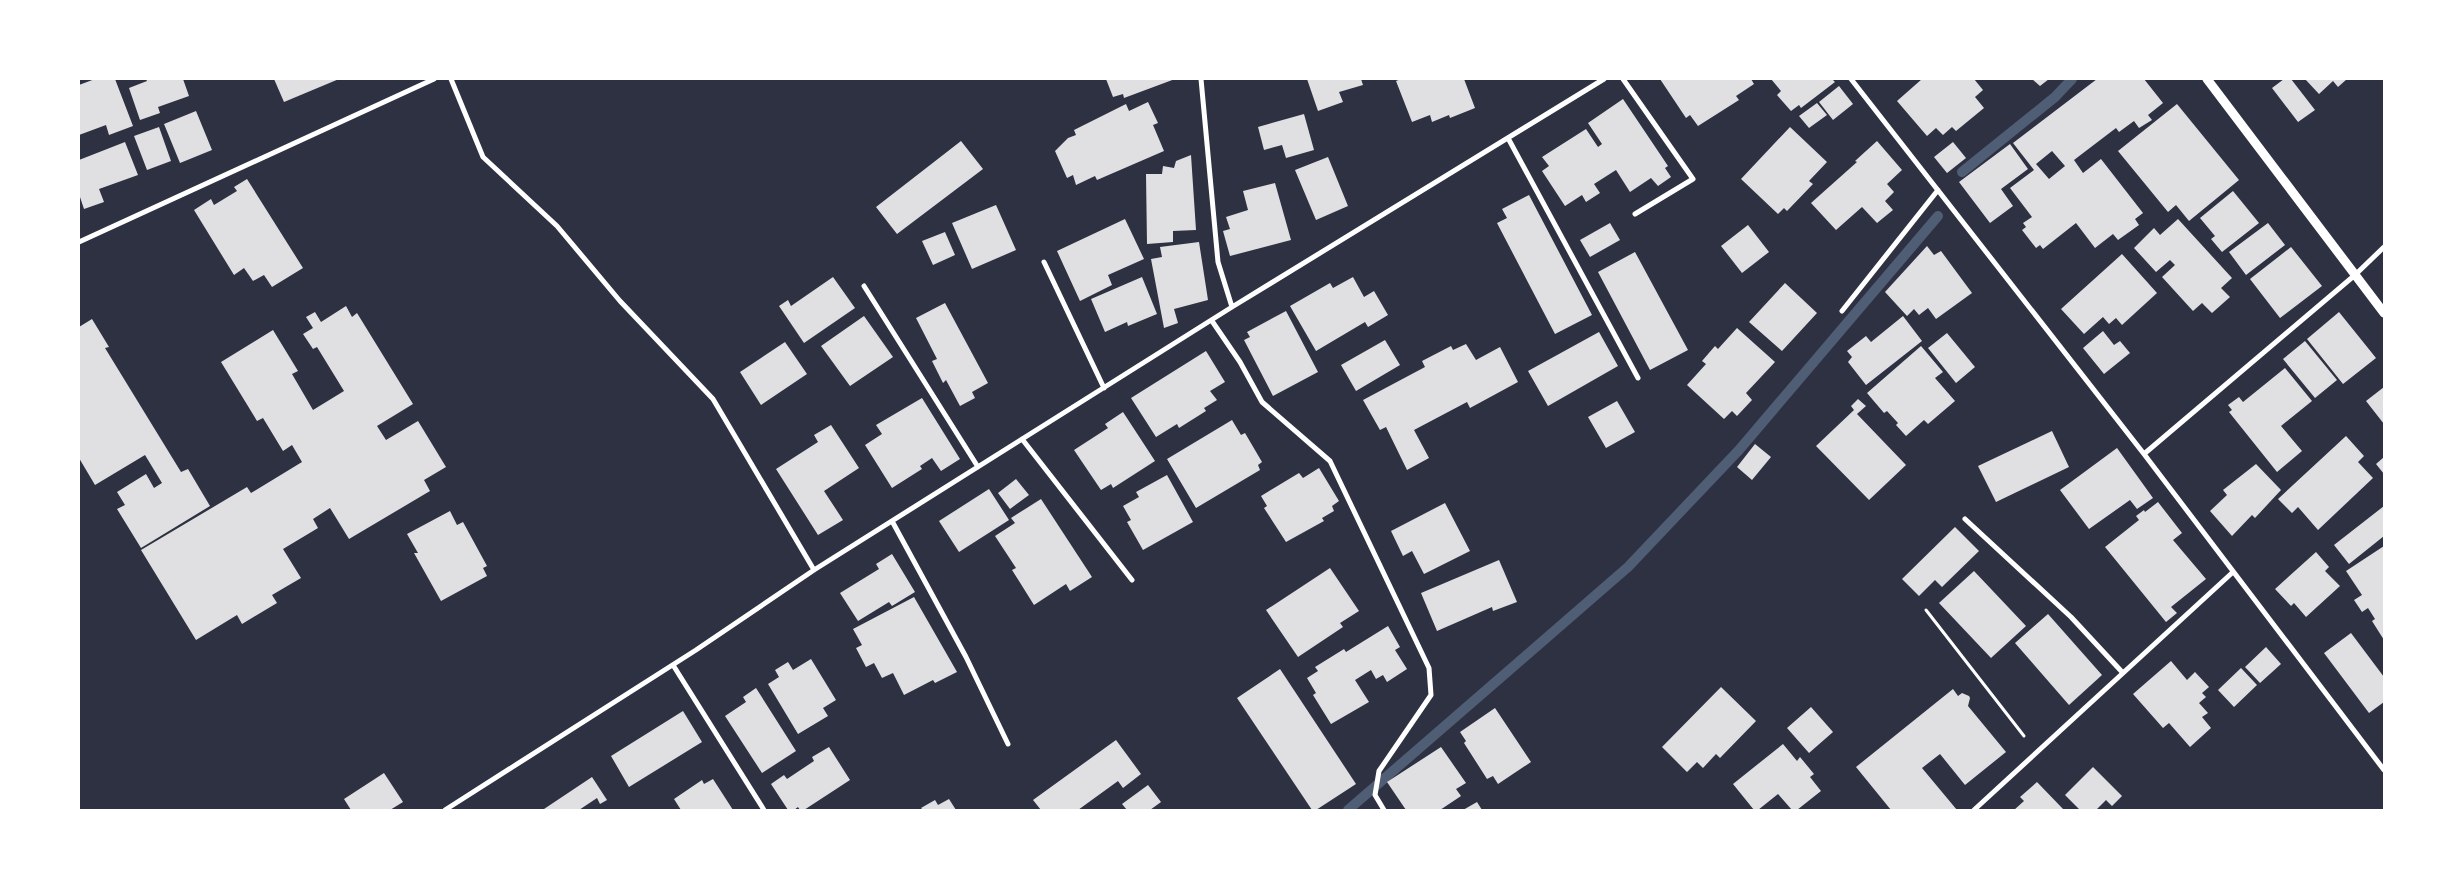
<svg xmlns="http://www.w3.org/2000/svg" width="2463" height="889" font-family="'Asap Condensed',sans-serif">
<rect width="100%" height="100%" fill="#2d3142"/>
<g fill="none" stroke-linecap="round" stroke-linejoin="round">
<path stroke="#4f5d75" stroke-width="10" d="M1962,172L2055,97L2072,79
M1348,810L1628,567L1739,450L1938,216"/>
</g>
<path fill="#e0e0e3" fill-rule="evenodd" d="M95,79H115L133,126L109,135L106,125L79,135V85Z
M146,79H183L189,96L158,107L160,113L140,120L129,88L147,81Z
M274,79H339L284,102Z
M1106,79H1175L1124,98L1123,94L1113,97Z
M1307,79H1361L1363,85L1339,92L1343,102L1318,111Z
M1401,79H1464L1475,108L1450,118L1449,115L1432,122L1430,115L1412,122L1396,81Z
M1660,79H1751L1754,84L1736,96L1739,100L1698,126L1690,115L1686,118Z
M1771,79H1832L1835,82L1801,108L1799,105L1791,111L1777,95L1781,91Z
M1922,79H1974L1983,90L1975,97L1984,108L1956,131L1952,127L1943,135L1936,128L1927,136L1897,101Z
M2032,79H2049L2040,86Z
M2097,79H2144L2163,103L2148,115L2152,120L2139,128L2134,121L2119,132L2116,128L2074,160L2083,173L2101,159L2143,213L2135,219L2139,225L2118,240L2113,234L2095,248L2076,223L2043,249L2040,245L2036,248L2022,230L2026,227L2023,223L2032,217L2010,188L2034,170L2013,143ZM2052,151L2065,166L2049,179L2036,164Z
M2284,79H2291L2315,110L2298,122L2272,88Z
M2305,79H2347L2338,87L2333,81L2319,94Z
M1839,86L1853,104L1833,120L1819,102Z
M1623,99L1668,166L1665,168L1671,177L1658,186L1651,178L1630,192L1616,170L1594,184L1600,193L1586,202L1582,195L1565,206L1542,171L1549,166L1542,157L1586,129L1598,147L1602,144L1588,123Z
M1148,102L1158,123L1153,125L1164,151L1097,180L1095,176L1076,185L1073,175L1067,178L1055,151L1068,138L1076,135L1074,130L1126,104L1129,111Z
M1817,103L1827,115L1809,128L1799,116Z
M2177,104L2239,180L2189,221L2176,205L2168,212L2118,151Z
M196,111L212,150L180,163L164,124Z
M1304,114L1314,150L1286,158L1282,145L1264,150L1258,127Z
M159,127L171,161L147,170L134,136Z
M1790,127L1827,162L1809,181L1813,184L1787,211L1784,208L1778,214L1741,179Z
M961,141L983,169L897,234L876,207Z
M1877,141L1902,170L1887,184L1894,192L1885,201L1893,210L1877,223L1862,207L1836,230L1811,203L1857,162L1855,161Z
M125,142L138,175L99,189L104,202L84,209L79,194V160Z
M1953,142L1966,158L1947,173L1934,157Z
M2010,144L2028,169L2001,189L2013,206L1990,223L1959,182Z
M1191,155L1196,230L1173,231V242L1147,244L1146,174H1162L1163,166L1174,168L1176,161Z
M1328,157L1348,206L1316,220L1295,170Z
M247,179L303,268L272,287L264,275L253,281L244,268L234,275L194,210L211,199L214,205L237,191L234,187Z
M1275,183L1291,240L1230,256L1223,231L1230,229L1226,217L1248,210L1243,191Z
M2233,191L2259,223L2222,252L2211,239L2215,236L2200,218Z
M1529,195L1592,315L1555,334L1497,223L1507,218L1502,209Z
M996,205L1016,250L972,269L952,223Z
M1125,219L1144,259L1108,275L1112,285L1080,301L1057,251Z
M2178,219L2232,278L2221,288L2230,297L2212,313L2202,303L2193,311L2162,277L2175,265L2170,260L2156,272L2134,248L2154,228L2160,235Z
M1610,223L1620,240L1590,257L1580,240Z
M2268,223L2285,245L2246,275L2229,252Z
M1748,225L1769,252L1742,273L1721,246Z
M945,232L955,255L933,265L922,241Z
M1199,242L1208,300L1174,309L1178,323L1164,328L1151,259L1162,257L1160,247Z
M1927,246L1934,255L1941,251L1972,293L1936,319L1928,308L1919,315L1914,309L1907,316L1885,292Z
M2291,247L2322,286L2280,318L2250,279Z
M1635,252L1688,350L1650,370L1598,272Z
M2122,254L2157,293L2122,325L2116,318L2109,324L2103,317L2084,334L2061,309Z
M833,277L855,308L804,343L779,306L788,300L791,306Z
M1142,277L1157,314L1128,326L1127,322L1105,332L1091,299Z
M1353,277L1364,297L1374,291L1388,315L1368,327L1365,322L1316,351L1290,306L1330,283L1333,288Z
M1785,283L1817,313L1782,351L1749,322Z
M945,303L988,383L972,392L975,398L960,406L946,380L943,383L932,361L937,359L916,318Z
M346,306L352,317L357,313L413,404L377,426L386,440L418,421L446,467L424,480L430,491L349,539L330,508L313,519L318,528L283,549L301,578L272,595L277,603L242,624L237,615L196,640L141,550L247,487L251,493L302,462L292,445L283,451L263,418L257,421L221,362L273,330L298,371L292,374L313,410L344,391L317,347L313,349L303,334L313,328L306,317L315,312L321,322Z
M1286,311L1318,372L1273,396L1244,340L1250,337L1247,332Z
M2339,312L2376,358L2343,384L2307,339Z
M864,316L893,357L850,386L821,346Z
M1903,316L1922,341L1866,385L1848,362L1852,357L1847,351L1866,336L1871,342Z
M92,319L109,347L105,348L181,472L188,469L210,506L141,548L117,509L125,505L117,492L146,474L154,488L162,483L145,455L95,485L79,458V327Z
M1737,328L1775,362L1746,393L1752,400L1737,416L1732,411L1724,419L1687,385L1706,364L1702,361L1715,346L1718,349Z
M2103,331L2114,345L2120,341L2130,353L2104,374L2083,348Z
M1599,332L1618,366L1548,406L1528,371Z
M1947,333L1975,367L1956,383L1928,348Z
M1385,340L1400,365L1356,391L1341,365Z
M2305,341L2337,380L2315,398L2283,359Z
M785,342L807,374L761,405L740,372Z
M1466,344L1476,360L1500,347L1518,382L1470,408L1467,402L1414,430L1429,458L1407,470L1386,427L1380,430L1363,400L1425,367L1422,361L1451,346L1453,350Z
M1921,346L1943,372L1935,378L1955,401L1928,424L1924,420L1906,436L1896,425L1898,423L1887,411L1884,413L1867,393Z
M1206,351L1225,382L1210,391L1217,400L1204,408L1206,411L1179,428L1177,424L1156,437L1131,398Z
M2285,368L2312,401L2281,426L2302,451L2277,472L2229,412L2232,410L2228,405L2239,397L2243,402Z
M2384,387V424L2366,401Z
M922,398L960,459L941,471L932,458L920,466L922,469L892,488L865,445L882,434L876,425Z
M1858,399L1866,406L1857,414L1906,465L1869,500L1816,446L1854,410L1851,406Z
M1617,401L1635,432L1606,448L1588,417Z
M1123,412L1155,461L1113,488L1111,484L1101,490L1074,450L1108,428L1105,424Z
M1232,420L1241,435L1245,433L1262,462L1258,465L1260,470L1196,508L1167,459Z
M831,425L859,468L824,491L843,520L818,535L776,469L818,442L814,435Z
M2052,431L2069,467L1996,502L1978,466Z
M2346,436L2364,456L2358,462L2373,478L2318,530L2298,507L2292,513L2278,499Z
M1755,444L1771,457L1752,480L1737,467Z
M2117,448L2153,498L2137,509L2130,500L2089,529L2060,490Z
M2384,457V474L2376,464Z
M2256,464L2281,490L2255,518L2252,515L2232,536L2210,511L2227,495L2223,490Z
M1319,468L1339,501L1332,506L1334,511L1322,518L1324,521L1286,542L1264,508L1267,506L1261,496L1299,473L1303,478Z
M1167,475L1193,522L1143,550L1127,522L1131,520L1123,506L1139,497L1136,492Z
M1016,479L1029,495L1010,509L998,493Z
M989,489L1009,520L959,552L939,521Z
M1041,499L1092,577L1070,591L1066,584L1034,605L1012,570L1016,568L995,536L1015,523L1011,518Z
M2158,502L2182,533L2173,540L2206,579L2171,607L2177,613L2166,622L2105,547L2139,520L2136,516L2144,510L2145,512Z
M1445,503L1470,551L1424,574L1412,551L1403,556L1391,531Z
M2384,506V536L2349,564L2334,545Z
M450,511L457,525L463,522L487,566L483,568L487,576L441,601L414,553H418L407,534Z
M1955,527L1979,551L1942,587L1935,580L1919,596L1902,579Z
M2384,546V640L2372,621L2375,619L2368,608L2362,612L2354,600L2362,595L2346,571Z
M2316,552L2329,567L2325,571L2340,586L2306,617L2294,603L2291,606L2275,589Z
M892,554L915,592L892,606L889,602L858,621L840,593L879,569L876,564Z
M1499,560L1517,602L1493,611L1492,607L1437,631L1421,593Z
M1330,568L1359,611L1340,623L1343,627L1298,657L1266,610Z
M1974,571L2026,626L1991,658L1939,603Z
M914,597L957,672L935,683L933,680L904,695L893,673L882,678L874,663L866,667L856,648L862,645L853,629Z
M2048,614L2102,675L2069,705L2015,643Z
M1388,626L1400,647L1395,650L1407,669L1387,682L1383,675L1376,679L1371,670L1355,680L1369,702L1331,724L1313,695L1316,693L1307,678L1318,671L1315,667L1344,649L1346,652Z
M2351,633L2384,677V702L2369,713L2324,653Z
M2266,647L2281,664L2260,683L2245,667Z
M811,659L836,700L823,708L828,716L798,734L768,684L779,677L775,670L788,662L793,670Z
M2171,661L2187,680L2195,672L2209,687L2202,693L2206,697L2199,703L2208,713L2202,717L2211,728L2190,747L2169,723L2163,728L2133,694Z
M2241,668L2257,685L2234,707L2218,690Z
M1280,669L1356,784L1316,810H1312L1237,698Z
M1721,687L1756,721L1720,758L1716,754L1703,768L1697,762L1687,772L1662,747Z
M756,688L796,751L762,773L725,716L746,702L743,697Z
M1953,689L1958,696L1962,693L1969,696L1970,698L1968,706L2006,752L1965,785L1940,754L1922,768L1957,810H1891L1856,767Z
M1811,707L1833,732L1809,753L1787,728Z
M1495,708L1531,762L1498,784L1493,776L1487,779L1464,743L1466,741L1460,732Z
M683,711L702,742L629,787L611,756Z
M1116,740L1141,774L1123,788L1118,781L1078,810H1041L1033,800Z
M1783,744L1797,761L1800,757L1814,774L1810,777L1821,791L1797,810H1792L1778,794L1758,810H1754L1733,784Z
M829,747L850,780L804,810H800L798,807L794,810H788L771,784L784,775L787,779L814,761L812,757Z
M1441,747L1466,783L1456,789L1461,796L1440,810H1406L1387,782Z
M2093,767L2122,796L2112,806L2106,800L2096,810H2080L2065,795Z
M384,773L403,802L390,810H351L344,799Z
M592,777L607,800L600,804L597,798L579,810H545L544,809Z
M713,779L733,810H681L674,799L702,780L704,784Z
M2037,782L2064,810H2014L2024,801L2020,797Z
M1148,785L1161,802L1150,810H1127L1122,804Z
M949,799L956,810H923L921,808L935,800L938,805Z
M1477,802L1482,810H1463Z"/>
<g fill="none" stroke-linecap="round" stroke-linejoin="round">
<path stroke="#fff" stroke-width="3" d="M1926,610L2024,736"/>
<path stroke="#fff" stroke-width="5" d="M451,79L483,157L557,226L620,301L713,399L814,570
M1201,79L1218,262L1232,307
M1623,79L1693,179L1635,214
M1851,79L2144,454L2384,770
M1508,138L1638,378
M79,242L434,79
M1044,262L1104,388
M864,286L978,467
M1842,311L1938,190
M1212,321L1240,362L1262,402L1330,461L1429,668L1431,695L1379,771L1375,795L1384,810
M1022,439L1132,580
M2144,454L2355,275L2384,247
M1965,519L2071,617L2123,673
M892,521L966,657L1008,744
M673,665L764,810
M445,810L696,650L814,570L1232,307L1604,79
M1974,810L2233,572"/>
<path stroke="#fff" stroke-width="9" d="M2207,79L2384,313"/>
</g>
<rect width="2463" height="889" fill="none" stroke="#ffffff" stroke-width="160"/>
</svg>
